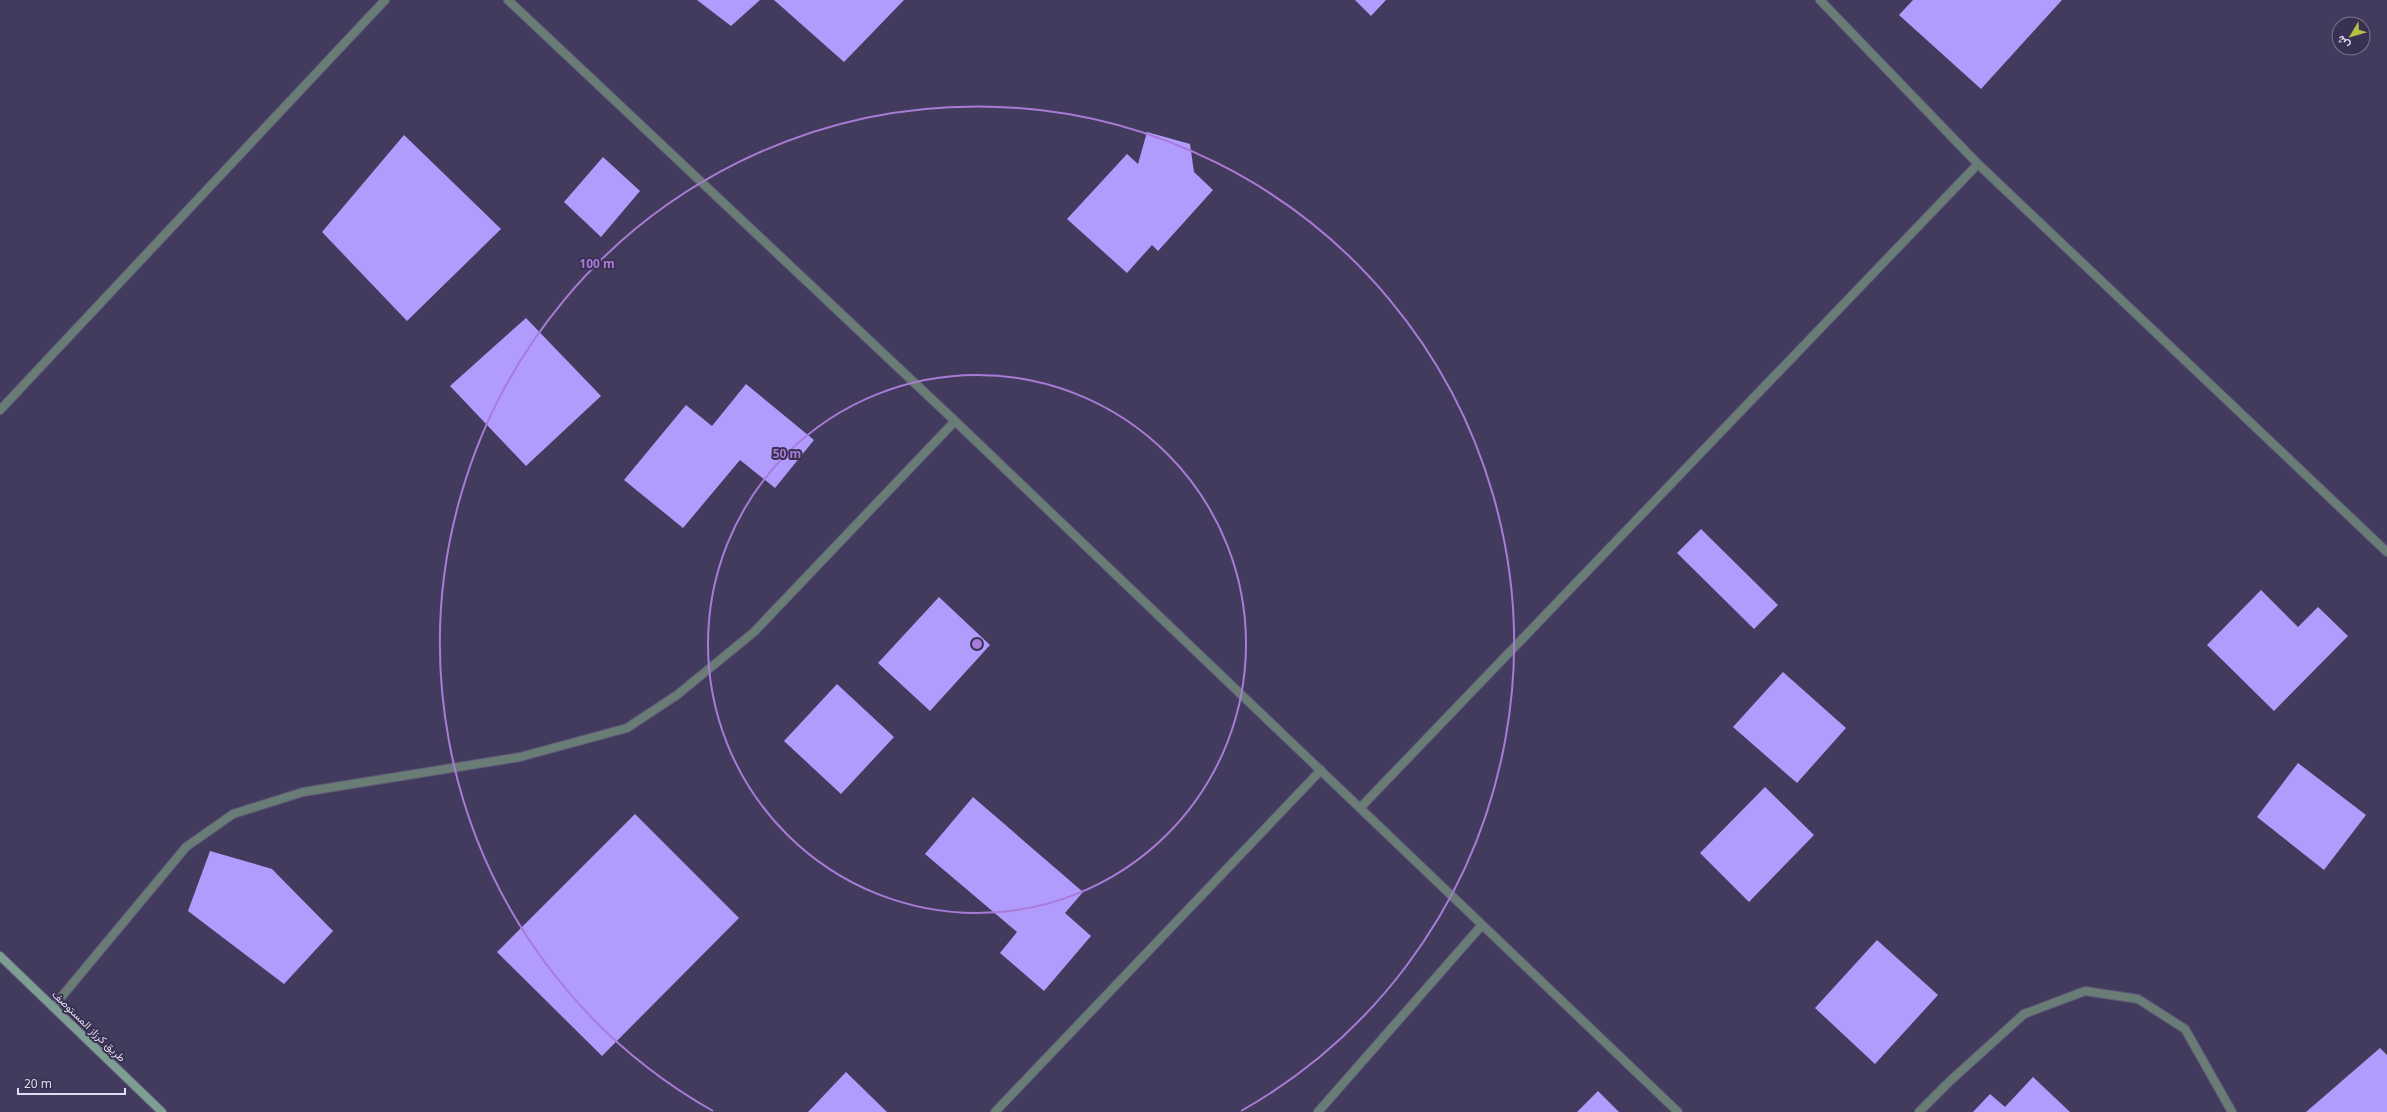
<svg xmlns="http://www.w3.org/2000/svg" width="2387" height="1112" font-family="'Noto Sans',Vazirmatn,sans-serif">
<rect width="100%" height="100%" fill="#423b5d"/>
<path fill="#b19cfe" d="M697,0H760L731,26Z
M774,0H904L844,62Z
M1355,0H1386L1371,16Z
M1913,0H2062L1981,89L1899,15Z
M1147,132L1190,144L1194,172L1213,190L1158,251L1152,245L1127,273L1067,219L1127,154L1138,164Z
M404,135L501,229L407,321L322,232Z
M603,157L640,191L601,237L564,202Z
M526,318L601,396L526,466L450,386Z
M746,384L814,440L775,488L740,460L683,528L624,480L686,405L712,426Z
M1701,529L1778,605L1754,629L1677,553Z
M2261,590L2298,627L2318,607L2348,636L2274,711L2207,645Z
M939,597L990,645L930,711L878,663Z
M1783,672L1846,728L1797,783L1733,727Z
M837,684L894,737L841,794L784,741Z
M2298,763L2366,815L2324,870L2257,817Z
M1765,787L1814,835L1749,902L1700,853Z
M973,797L1083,892L1065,913L1091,936L1044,991L1000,953L1017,932L925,854Z
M635,814L739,918L602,1056L497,952Z
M210,851L272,869L333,931L284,984L188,911Z
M1877,940L1938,995L1875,1064L1815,1008Z
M2380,1048L2387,1055V1112H2306Z
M846,1072L887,1112H808Z
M2033,1077L2070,1112H1973L1990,1094L2005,1107Z
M1598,1091L1619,1112H1577Z"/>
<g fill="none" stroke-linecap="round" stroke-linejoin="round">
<defs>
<path id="minor" d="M508,0L955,421L1678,1112
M1820,0L1978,164L2387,552
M0,410L385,0
M1360,808L1978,164
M53,1007L186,847L233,814L303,792L520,757L627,728L677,695L754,632L955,421
M995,1112L1321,770
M1318,1112L1482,925
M1919,1112L1950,1081L2024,1014L2085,991L2138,999L2185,1029L2232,1112"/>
<path id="secondary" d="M0,956L162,1112"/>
</defs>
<use href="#minor" stroke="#5e5878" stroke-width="10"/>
<use href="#secondary" stroke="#5e5878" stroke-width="10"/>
<use href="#minor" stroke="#697d76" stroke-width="8"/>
<use href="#secondary" stroke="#7e9e94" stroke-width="8"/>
</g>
<g fill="none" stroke="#a87bd6" stroke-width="2">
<circle cx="977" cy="644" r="269"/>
<path d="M713 1111A537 537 0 1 1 1241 1111"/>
</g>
<g text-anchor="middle" stroke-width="4" stroke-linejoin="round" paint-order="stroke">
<g font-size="11" fill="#dfdcf1" stroke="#383151">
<text transform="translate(89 1026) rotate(44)" y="4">طريق كرزاز المستوصف</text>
</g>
</g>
<circle cx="977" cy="644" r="6" fill="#a87bd6" stroke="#383151" stroke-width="2"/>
<g font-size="12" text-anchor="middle" font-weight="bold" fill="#a87bd6" stroke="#383151" stroke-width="4" stroke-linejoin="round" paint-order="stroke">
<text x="597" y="268">100 m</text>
<text x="787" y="458">50 m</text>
</g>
<g transform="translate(2351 36) rotate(232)"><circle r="19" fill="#383151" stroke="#7b7591"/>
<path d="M0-3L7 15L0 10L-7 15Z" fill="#b9c046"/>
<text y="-6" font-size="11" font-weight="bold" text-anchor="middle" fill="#dfdcf1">ش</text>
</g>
<path d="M18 1088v6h107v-6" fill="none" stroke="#dfdcf1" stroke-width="2"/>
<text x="24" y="1088" font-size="12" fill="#dfdcf1" stroke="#383151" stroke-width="3" paint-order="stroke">20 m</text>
</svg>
